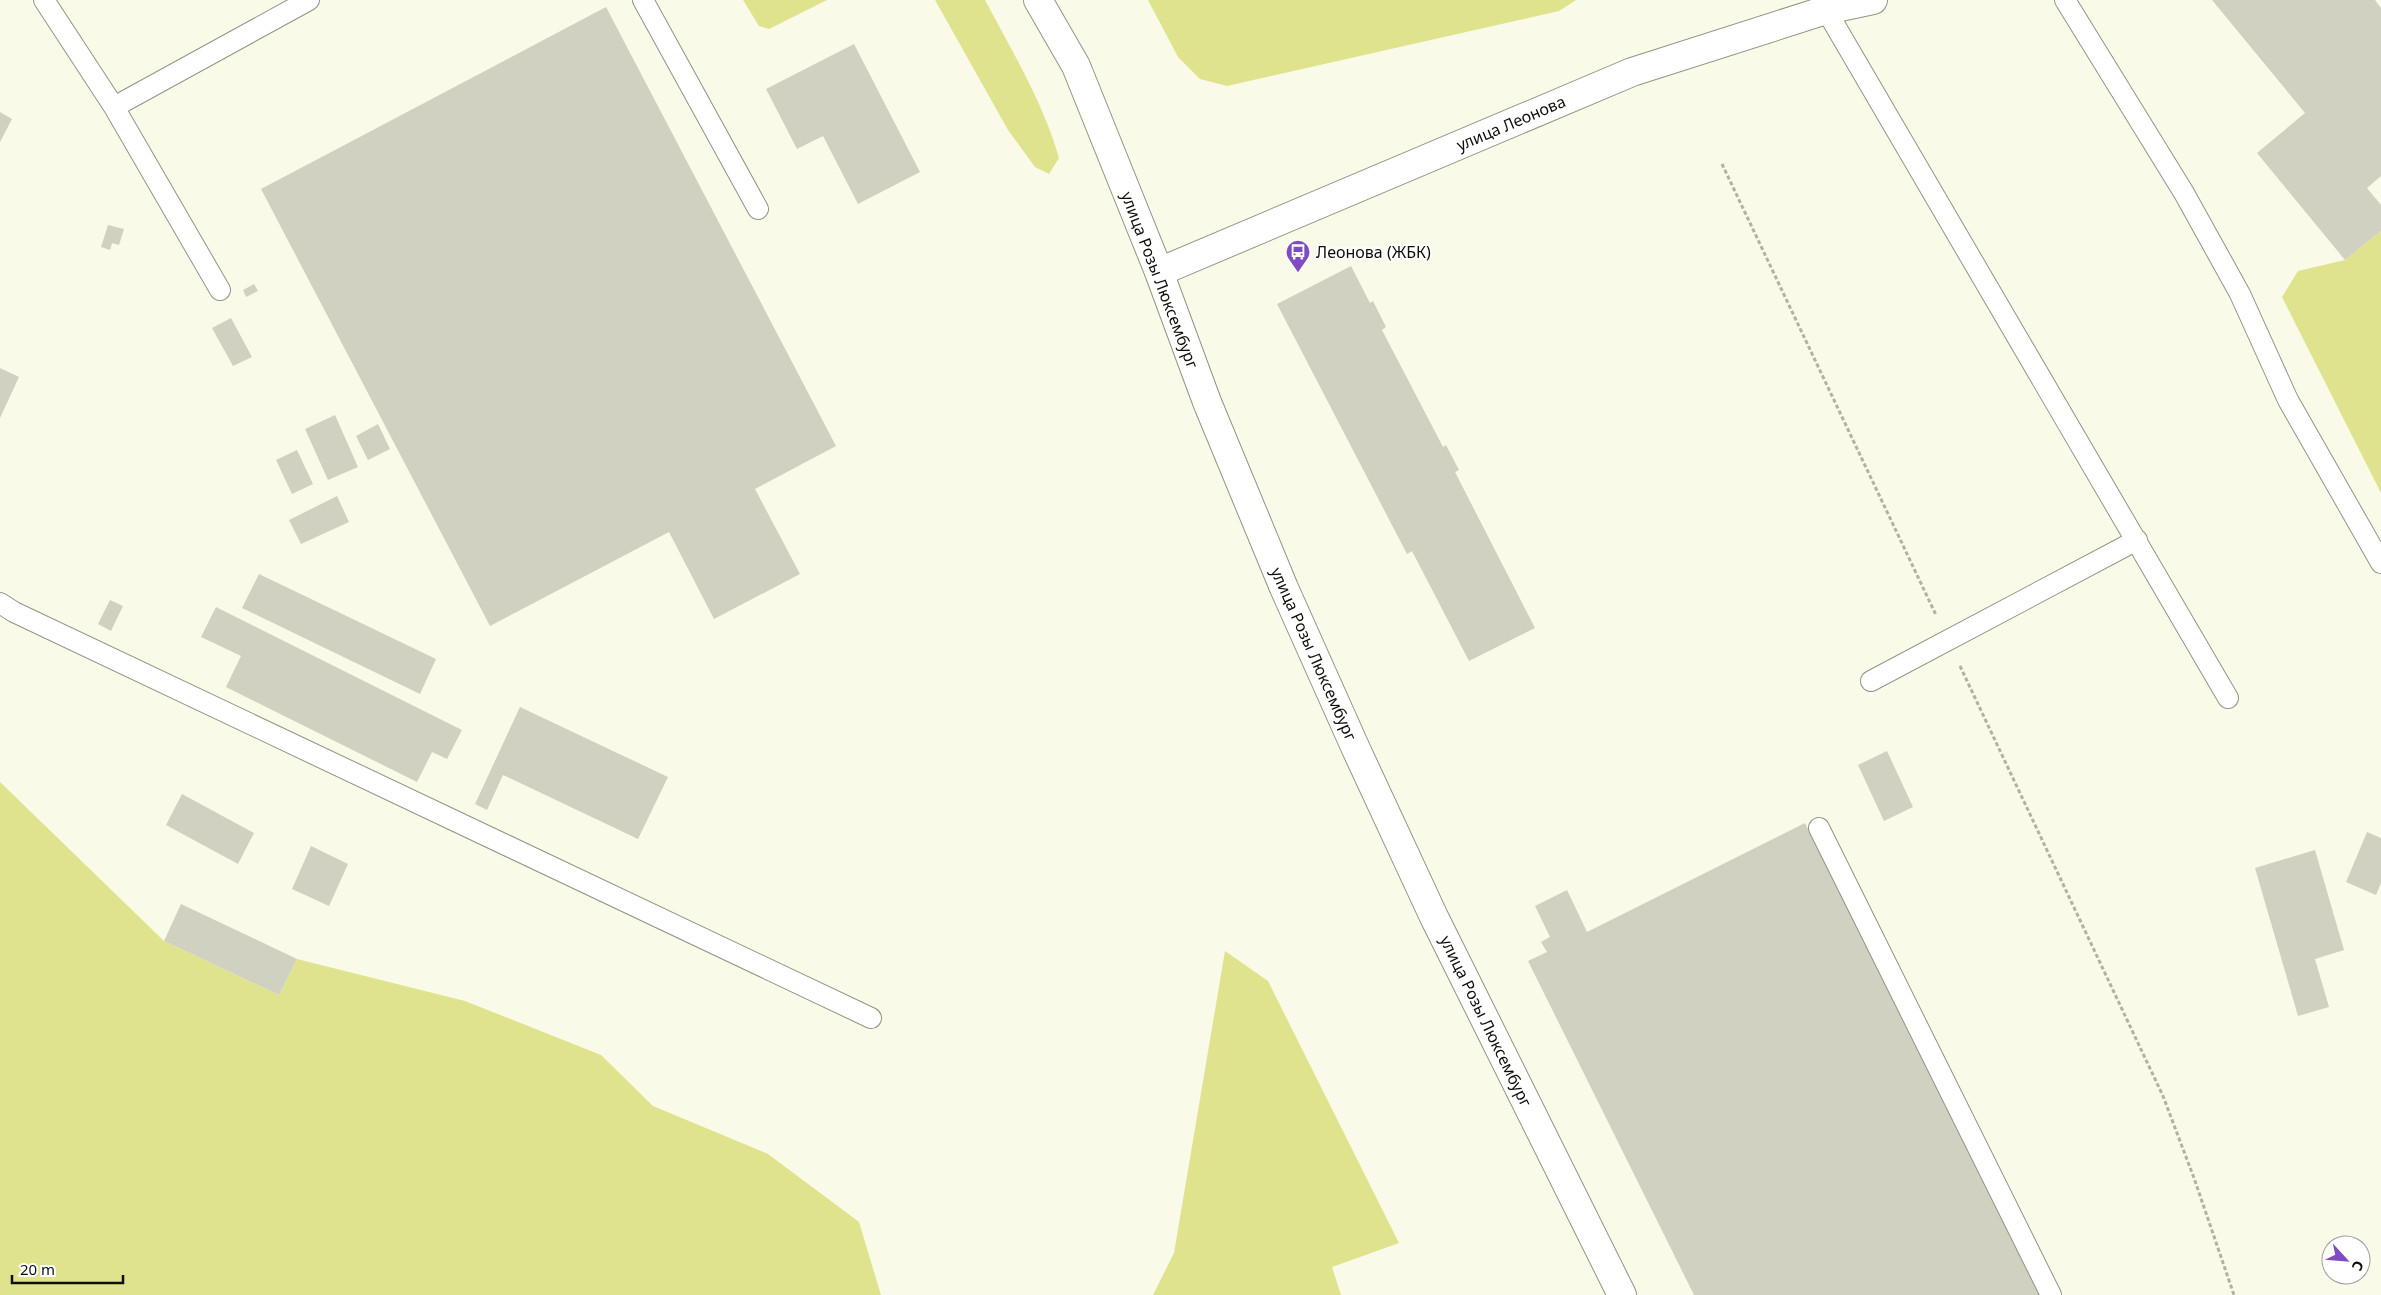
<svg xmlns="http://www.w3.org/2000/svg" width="2381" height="1295" font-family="'Noto Sans',sans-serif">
<rect width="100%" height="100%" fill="#f9fae8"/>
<path fill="#e0e38d" d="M743,0H827L769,29L759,26Z
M935,0H985C1012,51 1043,102 1059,158L1049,174L1035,167L1008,130Z
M1148,0H1576L1559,11L1227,86L1200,79L1178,57Z
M2381,231V493L2282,297L2298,271L2345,260Z
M0,782L164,941L279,995L297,959L465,1001L601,1055L653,1106L768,1154L859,1222L881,1295H0Z
M1225,951L1268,981L1399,1243L1332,1267L1341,1295H1153L1174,1253Z"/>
<path fill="#d0d1c0" d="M2212,0H2375L2381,8V176L2367,188L2381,205V231L2345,260L2257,153L2305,113Z
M606,7L836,446L755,489L800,574L714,619L669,532L490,626L261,189Z
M854,44L920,172L858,204L823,136L797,149L766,89Z
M0,112L12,119L0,142Z
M108,225L124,229L119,245L112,243L110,250L101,247Z
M1351,266L1370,303L1373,301L1386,327L1382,330L1443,447L1446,445L1459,470L1455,472L1535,628L1469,661L1412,551L1407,554L1277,304Z
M254,284L258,291L246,297L243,290Z
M231,318L252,357L233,366L212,328Z
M0,368L19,377L0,418Z
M335,415L358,467L328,480L305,429Z
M378,424L390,449L368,460L356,436Z
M297,450L313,484L292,494L276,460Z
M337,496L349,522L301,544L289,520Z
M259,574L436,659L420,694L242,608Z
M110,600L123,606L111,631L98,624Z
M216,607L462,730L447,759L432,752L417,782L226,687L241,656L201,637Z
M520,707L668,777L638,839L503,775L487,810L475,804Z
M1887,751L1913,807L1884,821L1858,765Z
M182,794L254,833L238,864L166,825Z
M1805,823L2040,1295H1694L1528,961L1547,952L1541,942L1550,937L1535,906L1567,890L1587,932Z
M2367,832L2381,838V883L2376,895L2346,882Z
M311,846L348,864L329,906L292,889Z
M2315,850L2344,950L2315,959L2329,1007L2298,1016L2255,868Z
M181,904L297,959L279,995L164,941Z"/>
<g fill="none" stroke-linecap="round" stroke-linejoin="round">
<defs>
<path id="lane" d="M44,0L114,107L220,290
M643,0L758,209
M2065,0L2184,193L2240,294L2288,400L2381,563
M1826,10L2228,698
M114,107L309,0
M0,603L14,612L871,1018
M1871,681L2137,540
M1819,828L2051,1295"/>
<path id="street" d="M1159,272L1632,72L1826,10L1873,0"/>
<path id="secondary" d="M1038,0L1076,66L1159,272L1207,402L1284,588L1356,749L1434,917L1622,1295"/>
</defs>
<use href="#lane" stroke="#939484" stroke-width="22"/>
<use href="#street" stroke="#939484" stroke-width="30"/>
<use href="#secondary" stroke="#939484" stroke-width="30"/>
<path stroke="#b1b2a4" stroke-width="3" stroke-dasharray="4 2.5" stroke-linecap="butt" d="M1722,164L1936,615
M1960,666L2163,1096L2194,1178L2234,1295"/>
<use href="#lane" stroke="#fff" stroke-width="20"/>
<use href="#street" stroke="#fff" stroke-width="28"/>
<use href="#secondary" stroke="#fff" stroke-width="28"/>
</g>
<defs>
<symbol id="bus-pin" viewBox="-11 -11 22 30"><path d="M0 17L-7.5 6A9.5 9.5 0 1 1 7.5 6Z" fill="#7f4bc3" stroke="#fff"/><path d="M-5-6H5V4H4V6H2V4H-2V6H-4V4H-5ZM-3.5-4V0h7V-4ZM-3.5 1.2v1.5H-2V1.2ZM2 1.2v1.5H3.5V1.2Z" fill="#fff"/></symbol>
</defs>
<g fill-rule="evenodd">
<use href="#bus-pin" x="1284" y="238" width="28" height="38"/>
</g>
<g text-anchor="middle" stroke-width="4" stroke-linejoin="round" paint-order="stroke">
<g font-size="16" fill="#0f0f09" stroke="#fff">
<text transform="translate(1511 123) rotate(-23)" y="6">улица Леонова</text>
<text transform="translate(1160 280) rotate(69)" y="6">улица Розы Люксембург</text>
<text transform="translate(1314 654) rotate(66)" y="6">улица Розы Люксембург</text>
<text transform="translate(1486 1021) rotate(64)" y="6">улица Розы Люксембург</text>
</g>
<g font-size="16" fill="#0f0f09" stroke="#fff" text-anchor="start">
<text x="1316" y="258">Леонова (ЖБК)</text>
</g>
</g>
<g transform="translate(2346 1260) rotate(116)"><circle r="24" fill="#ffffff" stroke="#9f9f9d"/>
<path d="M0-4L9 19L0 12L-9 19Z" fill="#7f4bc3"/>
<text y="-8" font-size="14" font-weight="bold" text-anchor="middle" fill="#0f0f09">С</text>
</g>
<path d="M12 1275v8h111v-8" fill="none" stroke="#0f0f09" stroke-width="2.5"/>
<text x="20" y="1275" font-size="15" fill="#0f0f09" stroke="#ffffff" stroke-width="4" paint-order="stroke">20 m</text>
</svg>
